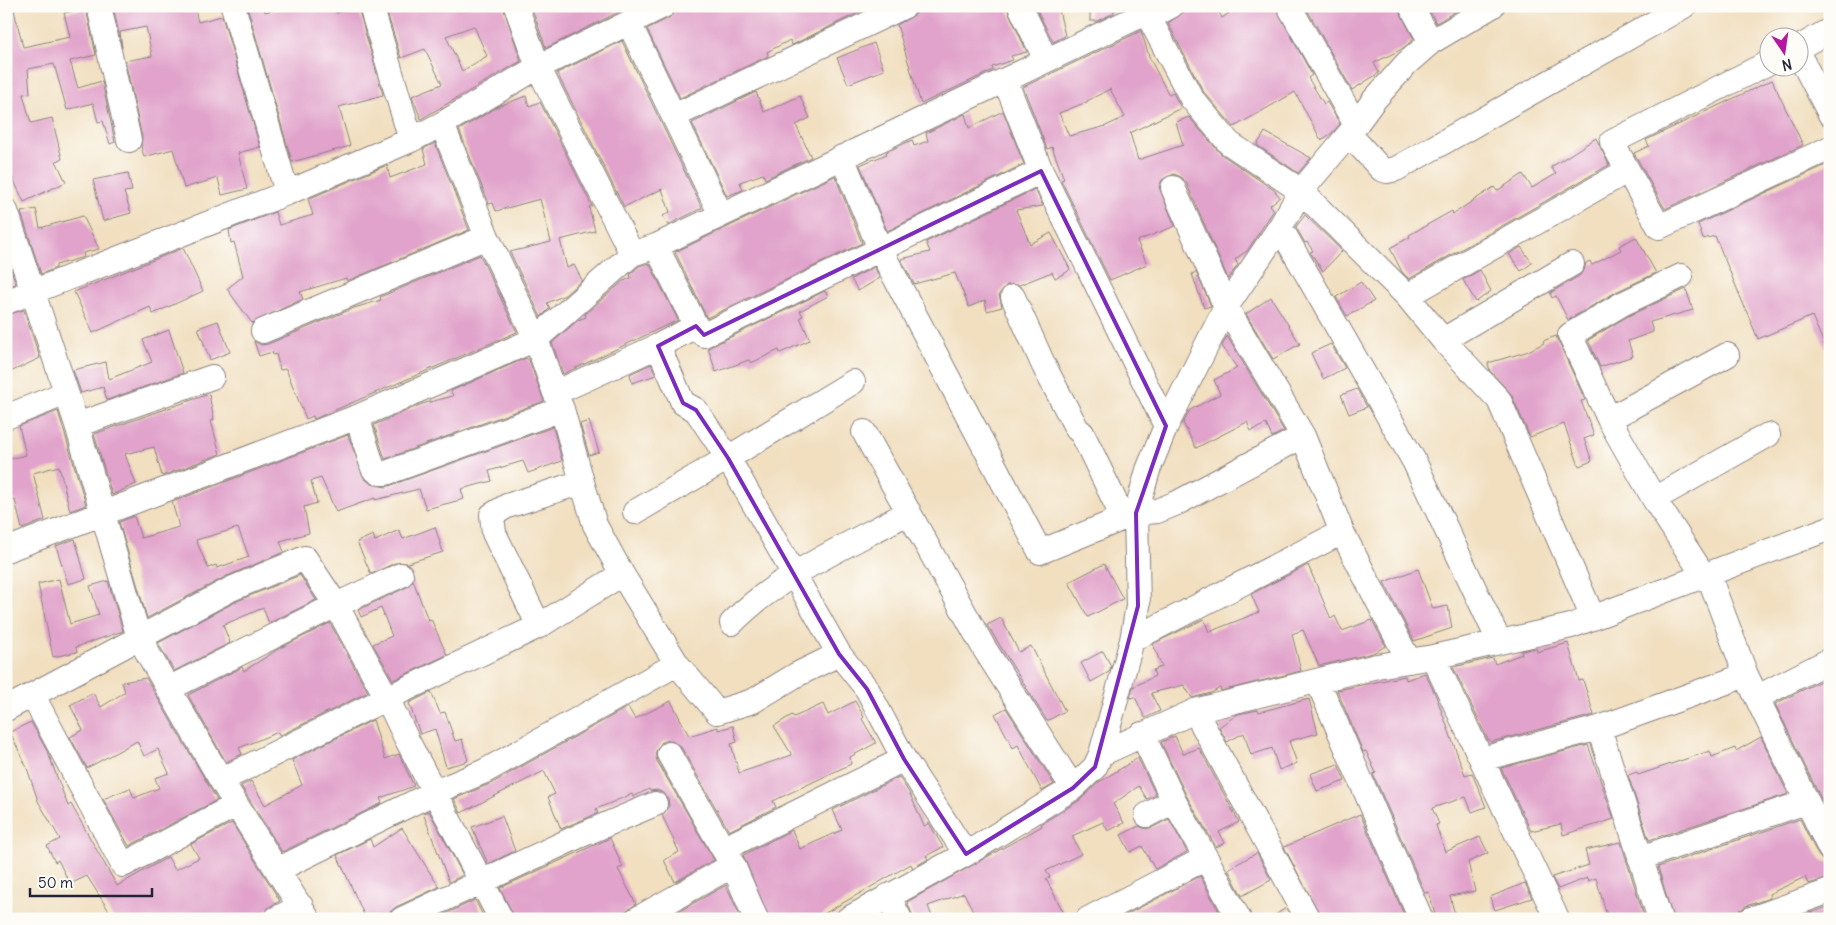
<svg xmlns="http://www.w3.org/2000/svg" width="1836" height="925" font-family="Delius,sans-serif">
<rect width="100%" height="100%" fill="#fdfcf7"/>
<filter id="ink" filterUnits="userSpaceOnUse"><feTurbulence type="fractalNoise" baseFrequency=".02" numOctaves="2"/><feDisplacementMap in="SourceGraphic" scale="10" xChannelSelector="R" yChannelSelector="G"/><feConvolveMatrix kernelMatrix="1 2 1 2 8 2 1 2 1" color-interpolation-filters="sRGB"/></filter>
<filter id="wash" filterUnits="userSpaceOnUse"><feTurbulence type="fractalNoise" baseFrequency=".0096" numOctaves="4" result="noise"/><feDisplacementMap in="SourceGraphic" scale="20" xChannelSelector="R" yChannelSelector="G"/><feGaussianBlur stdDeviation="1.12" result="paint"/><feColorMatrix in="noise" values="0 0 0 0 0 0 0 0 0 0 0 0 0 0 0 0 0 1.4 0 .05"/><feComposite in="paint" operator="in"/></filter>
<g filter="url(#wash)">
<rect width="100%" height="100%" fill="#f1dfc0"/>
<g id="blocks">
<path fill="#e1a3cb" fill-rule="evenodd" d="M6,6H13L23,47L70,37L64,13L86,8L96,55L70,61L78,88L102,81L115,142L110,144L103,121L98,122L93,103L67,110L54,64L28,69L30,93L23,94L31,123L52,118L62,159L56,161L66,182L24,202L6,164Z
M113,6H194L198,22L222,16L260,147L238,153L247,189L222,195L218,178L184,188L173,149L144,157L141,146L142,137L125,61L152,56L146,27L120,32L122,48Z
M247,6H264L265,12L290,6H334L336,13L358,7L383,95L339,107L350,146L292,162Z
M385,6H503L521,61L421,119L412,96L442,84L425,49L401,58ZM474,26L487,56L462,71L446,36Z
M531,6H631L546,48Z
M681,6H872L792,45L790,40L767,52L768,56L680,98L647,29L669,18L676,8Z
M919,6H1006L1027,52L1011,56L1013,60L992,67L993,70L921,104L897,25L916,14Z
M1035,6H1058L1065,36L1053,42Z
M1090,6H1114V13L1097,21H1090Z
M1192,6H1216L1222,18L1239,6H1275L1312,75L1308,78L1324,104L1327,102L1340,124L1331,134L1321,140L1295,92L1234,127L1203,91L1168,23Z
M1305,6H1397L1414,39L1402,49L1374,63L1379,73L1352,90Z
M1427,6H1459L1461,8L1436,23Z
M1141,31L1150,59L1169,95L1173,93L1181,108L1130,133L1138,160L1183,145L1176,122L1189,117L1221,154L1274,190L1280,197L1270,205L1274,210L1247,251L1235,259L1238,265L1228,279L1186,182L1181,177L1174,174L1162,180L1159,187L1175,226L1137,241L1147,264L1110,280L1061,180L1064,179L1052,147L1047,149L1023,87ZM1110,89L1125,117L1106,126L1069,136L1059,113L1087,102V101Z
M622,41L702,208L668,225L663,216L670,212L662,189L624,207L557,73Z
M874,43L884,70L848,84L837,58Z
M1772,80L1803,145L1665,209L1634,153L1649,146L1646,140Z
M756,92L764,112L800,96L810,118L796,125L811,157L765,179L763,174L740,182L743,190L727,196L692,123Z
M526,96L529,106L540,102L592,206L589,207L595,231L560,240L567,268L574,265L582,280L565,295L547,303L550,308L541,317L510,252L551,242L540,199L496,211L493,203L489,204L459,130L499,106Z
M1003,111L1024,164L887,231L860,165L887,154L886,152L912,140L914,146L928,141L926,133L965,114L969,128Z
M1265,132L1311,158L1298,173L1257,145Z
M1596,138L1609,165L1409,279L1402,272L1390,248L1410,237L1409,235L1452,211L1453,214L1494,187L1497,191L1523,174L1532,188L1556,174L1551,167Z
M435,143L469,230L347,281L346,278L300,292L303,299L252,323L227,289L243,276L234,242L231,243L229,230L275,212L279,225L313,215L308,199L387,165L390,178L427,164L423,149Z
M1830,163V358L1812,316L1758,339L1715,236L1703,239L1698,224Z
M128,173L132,191L124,192L131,213L103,221L93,180Z
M835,176L862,243L707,318L675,252Z
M1035,189L1043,206L1016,210L1030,244L1051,233L1070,269L1067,272L1055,278L1052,272L1019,285H1007L999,294L1002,307L987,311L985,300L969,307L955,273L914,284L901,259L930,252L926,242Z
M36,209L40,228L83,216L99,249L83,253L84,257L56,265V268L41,274L21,212Z
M1305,215L1342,251L1323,271L1310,252L1313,251L1307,242L1305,243L1296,227Z
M1636,237L1656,273L1616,292L1568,320L1556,296L1552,298L1550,293L1579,276L1584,270L1586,263L1590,261L1592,265L1621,250L1619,246Z
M1521,247L1532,263L1521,271L1509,254Z
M183,248L203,291L153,314L150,307L93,333L74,292Z
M6,255L16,284L6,287Z
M480,255L517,332L314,419L313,416L306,419L286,369L280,370L276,354L273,355L272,352L259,356L254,341L261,345L268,344L354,308L381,300L380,297Z
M649,263L678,320L563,374L552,343L578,320L586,317L585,314L623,281L631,278L630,274L639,266Z
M874,267L880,278L858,291L851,279Z
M1480,270L1491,291L1476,302L1463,280Z
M1196,272L1211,306L1204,308L1192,274Z
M1361,282L1374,301L1347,316L1336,297Z
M1686,289L1693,310L1650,322L1653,332L1628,341L1633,356L1600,367L1588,340L1628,316Z
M825,291L828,296L800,311L803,316L800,317L810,340L780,353L779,350L751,363L749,360L716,372L708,348Z
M1271,297L1300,344L1273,359L1246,314Z
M24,310L40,358L6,374V315Z
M218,321L230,352L210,360L198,328Z
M169,330L183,373L107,400L103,387L81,393L73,370L106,362L109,379L152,362L143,340Z
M1227,336L1284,431L1272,437L1266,424L1251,431L1247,422L1196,448L1183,423L1190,410L1220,394L1214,380L1237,368L1222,346Z
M1556,336L1585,400L1581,401L1594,435L1584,439L1592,461L1579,466L1564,424L1530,437L1511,394L1490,371L1488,363L1526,352L1544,343L1543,341Z
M1331,344L1345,368L1323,379L1311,353Z
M526,358L529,360L544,401L385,459L374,425L422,404L453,396L451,391Z
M651,364L656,375L632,383L630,374Z
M1357,389L1367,407L1349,414L1341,395Z
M209,394L214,420L211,421L220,454L162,476L154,447L125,454L136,484L112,495L94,434Z
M58,411L86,505L70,511L59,466L33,473L45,520L22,529L15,500L6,502V460L26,455L19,426Z
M589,421L599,452L589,455L580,424Z
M553,427L562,461L528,473L523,461L489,471L492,481L461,489L464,499L426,509L419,489L375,500V498L336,512L321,478L311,481L317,503L304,507L309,533L280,541L284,552L225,577L147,618L119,522L134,516L141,538L179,527L172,502L348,435L364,478L371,484L386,487ZM238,528L249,557L217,568L216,565L208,568L196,540Z
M435,527L443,552L408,563H395L371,574L357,542L373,535L375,541L399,530L403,539Z
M75,539L86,579L68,584L56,546Z
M1104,564L1123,599L1088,617L1069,582Z
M1308,565L1331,619L1335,616L1342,631L1372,620L1386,646L1373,653L1319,666L1303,630L1292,634L1301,671L1221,691L1220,688L1211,693L1192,698L1184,685L1151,693L1160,711L1145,718L1135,697L1130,698L1133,687L1155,676L1153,670L1162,667L1153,644L1204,619L1209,632L1259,612L1251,594Z
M1418,569L1433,609L1448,606L1452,628L1414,641L1384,582Z
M300,575L316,600L269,623L263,608L223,625L230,643L174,671L158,643L237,601Z
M59,579L70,624L99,615L90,586L108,581L123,631L76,647L77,652L53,657L38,584Z
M413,580L428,620L431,619L447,655L393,680L373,644L392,636L381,608L361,617L358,610L407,587Z
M1001,618L1019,652L1031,646L1065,711L1047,721L987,625Z
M330,623L368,692L279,736L278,732L239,748L242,754L226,762L188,695L242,667L244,671L280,648Z
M1568,643L1579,681L1583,680L1594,715L1491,742L1490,740H1488L1453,667L1493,658L1495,664L1522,654L1521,651L1536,648L1537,652Z
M1103,651L1111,666L1109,672L1091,682L1081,663Z
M1425,673L1436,696L1465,775L1472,773L1486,807L1472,812L1466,797L1432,808L1439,824L1436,825L1445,852L1480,837L1488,853L1468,862L1475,891L1450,896L1456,919H1436L1429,892L1425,893L1373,774L1376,773L1366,751L1363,752L1337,690L1405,676L1406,680Z
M1830,676V817L1775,704Z
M146,678L217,800L129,846L103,799L130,788L134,798L159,788L155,778L169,773L158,749L144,756L137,741L87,768L70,737L83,730L70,705L93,693L101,707L125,692L122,682Z
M431,692L440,713L445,712L455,741L462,739L468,761L446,767L435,729L420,734L409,703Z
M1309,699L1318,733L1289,741L1297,763L1279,770L1272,748L1251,755L1244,733L1227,742L1219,727L1238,714L1258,710L1259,712Z
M671,701L689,736L718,727V730L733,726L737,742L731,744L739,773L792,755L774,726L792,715L794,717L823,704L828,715L855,701L864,717L862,719L876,743L850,757L851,764L773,801L776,807L729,831L681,747L670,740L662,742L655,753L657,761L714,860L675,882L664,860L679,852L662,815L669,806L668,799L664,793L657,790L650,791L649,789L633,797L632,794L596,809L598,813L561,829L548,797L555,794L544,771L461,813L454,799L492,783L628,707L635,719Z
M1006,708L1054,784L1042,791L1018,745L1013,748L995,714Z
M373,720L385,759L399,754L414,786L380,798L382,803L282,852L241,786L251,781L265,805L302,785L292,760Z
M31,722L48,753L68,806L71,804L117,886L168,857L175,870L199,858L191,844L232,823L280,901L269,907L260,919H114L87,876L70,884L58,860L55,862L47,846L60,839L38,801L27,768L10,732Z
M1175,736L1183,754L1199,748L1239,822L1219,832L1225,843L1216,847L1186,795L1161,742Z
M1761,737L1788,794L1649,840L1628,775L1637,772L1638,775L1710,751L1712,757L1735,748L1736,751Z
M1588,745L1614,819L1563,835L1561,824L1531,831L1501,768Z
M1138,758L1156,795L1147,799L1139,786L1113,804L1124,823L1108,831L1103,822L1072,836L1081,854L1046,871L1050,877L1046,879L1067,919H977L964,893L928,906L933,919H914L907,902L1042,826L1041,824L1080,800L1099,782Z
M1338,764L1345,781L1317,791L1310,774Z
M899,777L910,794L924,826L929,823L943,847L926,856L928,859L913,868L911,864L822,915L824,919H769L743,855L792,830L800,849L842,830L833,810Z
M429,811L463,875L449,882L423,813Z
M1360,814L1406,919H1322L1284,847Z
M502,816L515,851L488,864L472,827Z
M1169,819L1187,852L1155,869L1142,846L1130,852L1121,835L1139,826L1146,829L1153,827Z
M1800,819L1818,855L1823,861L1830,863V878L1808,884L1805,877L1769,894L1770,898L1746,906L1740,910L1738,919H1673L1658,867Z
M402,828L439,887L396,907L390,912L388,919H366L337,855L370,839L373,847Z
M610,838L623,867L618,869L636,904L625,912L623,919H515L500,888Z
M1621,842L1627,862L1645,919H1608L1596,878L1588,881L1587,878L1558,889L1552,877L1589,865L1585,850Z
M1257,853L1271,880L1242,896L1228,869Z
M1200,876L1223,919H1118Z
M1525,883L1532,898L1495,910L1490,897Z
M726,885L741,918L665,919Z
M475,900L485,919H435Z
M1830,906V919H1793Z
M1286,908L1292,919H1269Z"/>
</g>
</g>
<g filter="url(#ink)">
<use href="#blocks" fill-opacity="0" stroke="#8a807e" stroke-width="1"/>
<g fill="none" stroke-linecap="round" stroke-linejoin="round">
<defs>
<path id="minor" d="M99,6L129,140
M233,6L287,193
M371,6L411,140
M516,6L538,67L632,254
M1020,6L1046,60
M1143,6L1192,99L1229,143L1301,191L1407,296L1443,340L1499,400L1593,618
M1289,6L1356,125
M1411,6L1431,42
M1149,18L1171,6
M629,23L720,213
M1798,48L1830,30
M1798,53L1830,114
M1768,63L1612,142L1659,227L1830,148
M1005,80L1041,171L1166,426
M674,116L905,6
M442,124L487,237L536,339L555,393L658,346L683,403L696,410L728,458L853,382
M1349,134L1381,169L1387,171L1396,169L1684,6
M842,157L880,249L1040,552L1136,513L1157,511L1177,503L1303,436
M1173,188L1226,307L1303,436L1342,532L1409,661
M6,211L77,425L139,638L6,709
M1280,227L1414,461L1499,641
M656,246L696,326
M1681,276L1622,304L1570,335L1609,419L1654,499L1704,576
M1407,296L1618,176
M1013,297L1044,366L1077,429L1082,433L1123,518
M6,302L287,193L411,140L442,124L538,67L663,6
M263,331L487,237
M1443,340L1572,264
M658,346L696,326L704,335L1041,171
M562,409L582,482
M6,417L66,393
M357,417L373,468L379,473H386L562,409L555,393
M1609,419L1727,355
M77,425L212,377
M864,432L984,648L1073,788
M1654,499L1768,435
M635,512L728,458L839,654
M6,550L357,417L536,339L632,254L656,246L1146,13
M305,558L336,605L387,698L221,780L139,638L231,589Z
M1708,574L1746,675L1830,849
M732,623C778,575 851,544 909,512
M539,626L622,574L677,664L717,712L753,701L796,675L839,654L867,689L904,759L966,854
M1132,640L1342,532
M1433,657L1557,919
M1318,682L1421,919
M168,689L336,605L401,575
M33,696L123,865L236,805
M1758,697L1830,660
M1195,711L1308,919
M1599,728L1660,919
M1142,734L1174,801
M669,754L723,849
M1101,754L1195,711L1377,666L1433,657L1571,626L1830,528
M1482,759L1599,728L1746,675
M221,780L277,870L435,792L485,771L677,664
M1206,858L1239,919
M1640,858L1806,802
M277,870L308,919
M888,896L900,919
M276,919L301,906
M402,919L579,836L655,804
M501,919L407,740L387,698L539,626L494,533L492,515L507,506L582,482L595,525L622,574
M637,919L733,865
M756,919L733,865L723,849L904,759
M848,919L966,854L1042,807L1073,788L1095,767L1101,754L1132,640L1138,606L1136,513L1148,470L1166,426L1226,307L1280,227L1301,191L1349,134L1374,100L1407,63L1431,42L1492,6
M1088,919L1206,858L1174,801L1147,815
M1751,919L1830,891"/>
</defs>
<use href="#minor" stroke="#8a807e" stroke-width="26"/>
<use href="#minor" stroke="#fff" stroke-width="24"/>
</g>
</g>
<path fill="none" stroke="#7b2cbf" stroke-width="4" stroke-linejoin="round" d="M1041,171L1166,426L1136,513L1138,606L1095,767L1073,788L966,854L904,759L867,689L839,654L728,458L696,410L683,403L658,346L696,326L704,335Z"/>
<rect width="1836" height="925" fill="none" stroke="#fdfcf7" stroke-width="25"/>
<g transform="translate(1784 52) rotate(167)"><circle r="24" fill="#fdfcf7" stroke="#a5a5ac"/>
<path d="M0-4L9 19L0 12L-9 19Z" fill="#b5179e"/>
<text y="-8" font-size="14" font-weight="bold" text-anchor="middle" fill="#22223b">N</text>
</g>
<path d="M30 888v8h122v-8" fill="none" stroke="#22223b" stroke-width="2.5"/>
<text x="38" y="888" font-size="15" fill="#22223b" stroke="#fdfcf7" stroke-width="4" paint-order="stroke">50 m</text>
</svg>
